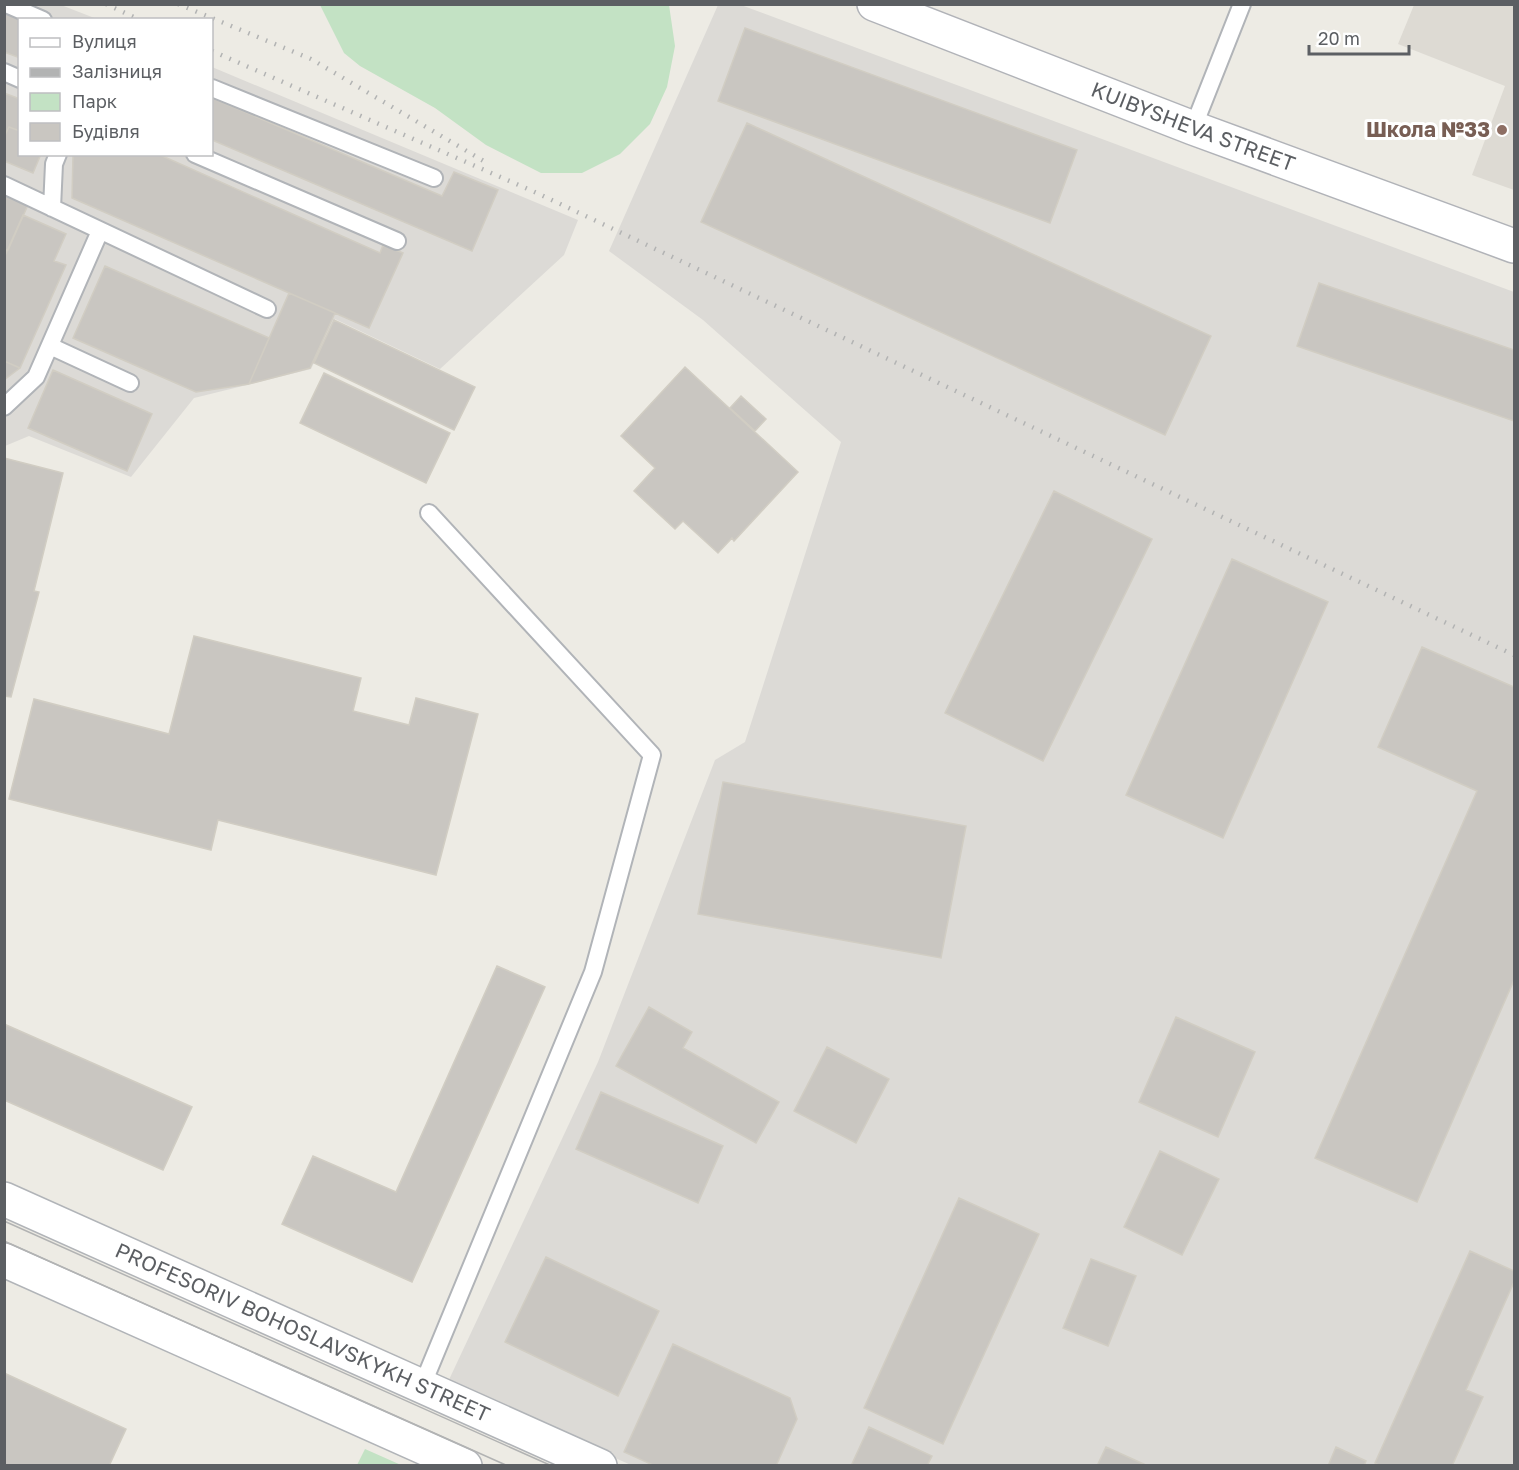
<svg xmlns="http://www.w3.org/2000/svg" width="1519" height="1470" font-family="'Golos Text',sans-serif">
<rect width="100%" height="100%" fill="#edebe4"/>
<path fill="#dcdad6" d="M5,5H61L97,19L20,20V154H212V67L578,220L564,255L440,369L335,319L311,369L194,398L131,477L29,436L5,446Z
M718,5H741L1514,292V1465H631L447,1384L598,1062L715,760L745,742L841,442L703,320L609,251Z"/>
<path fill="#dddad3" d="M1414,5H1514V190L1472,175L1505,86L1398,44Z"/>
<path fill="#c3e2c4" d="M320,5H669L675,46L667,87L650,124L620,154L582,173H541L486,145L435,108L360,66L344,53Z
M365,1449L401,1465H357Z"/>
<path fill="#c9c6c1" stroke="#d1cdc3" stroke-width="1.5" d="M4,9L28,20H20V58L4,52Z
M745,28L1077,150L1050,223L718,101Z
M4,93L20,99V154H41L33,173L4,161Z
M212,98L442,196L454,172L498,190L472,251L212,140Z
M747,123L1211,336L1165,435L701,222Z
M9,127L20,131V154H41L33,173L4,161V137Z
M73,154H158L380,253L383,245L403,253L369,328L72,198Z
M4,195L28,205L8,250L4,249Z
M23,215L66,234L54,261L66,265L20,368L4,361V258Z
M105,266L269,338L249,384L196,392L73,338Z
M1319,283L1514,350V421L1297,346Z
M289,293L335,313L310,368L249,384Z
M334,320L475,387L454,430L314,363Z
M4,361L20,368L4,380Z
M685,367L798,472L734,541L732,538L718,553L683,521L675,529L634,491L655,468L621,436Z
M53,370L152,414L127,471L28,428Z
M324,373L450,433L426,483L300,423Z
M741,396L766,419L755,431L730,408Z
M4,458L63,473L34,591L39,592L11,697L4,696Z
M1054,491L1152,539L1043,761L945,713Z
M1232,559L1328,602L1223,838L1126,795Z
M194,636L361,678L353,711L409,725L416,698L478,714L436,875L218,820L211,850L9,799L34,699L169,734Z
M1422,647L1514,687V980L1417,1202L1315,1158L1477,791L1378,747Z
M723,782L966,826L941,958L698,914Z
M497,966L545,987L412,1282L282,1224L313,1156L396,1192Z
M649,1007L692,1032L683,1048L779,1102L756,1143L616,1066Z
M1176,1017L1255,1052L1218,1137L1139,1102Z
M4,1024L192,1107L163,1170L4,1100Z
M827,1047L889,1079L856,1143L794,1111Z
M601,1092L723,1146L698,1203L576,1149Z
M1160,1151L1219,1179L1182,1255L1124,1227Z
M959,1198L1039,1234L943,1444L864,1408Z
M1470,1251L1514,1271V1282L1466,1390L1483,1397L1452,1466H1380L1375,1463Z
M546,1257L659,1311L618,1396L505,1342Z
M1091,1259L1136,1276L1108,1346L1063,1328Z
M673,1344L790,1398L797,1419L776,1466H655L624,1452Z
M4,1373L126,1429L109,1466H4Z
M869,1427L932,1456L927,1466H851Z
M1106,1447L1148,1466H1097Z
M1336,1447L1366,1461L1364,1466H1328Z"/>
<g fill="none" stroke-linecap="round" stroke-linejoin="round">
<defs>
<path id="service" d="M6,4L43,20
M4,72L20,79
M212,88L434,178
M1193,128L1242,4
M195,154L397,241
M4,185L267,309
M52,208L54,164L58,154
M50,346L130,383
M4,407L36,377L100,231
M422,1386L593,972L652,755L429,513"/>
<g id="tertiary">
<path id="s1" d="M4,1199L600,1466"/>
<path d="M4,1260L465,1466"/>
</g>
<g id="secondary">
<path id="s2" d="M874,4L1193,128L1514,246"/>
</g>
</defs>
<use href="#service" stroke="#b1b4b8" stroke-width="20"/>
<use href="#tertiary" stroke="#b1b4b8" stroke-width="36"/>
<use href="#secondary" stroke="#b1b3b8" stroke-width="36"/>
<use href="#service" stroke="#fff" stroke-width="16"/>
<use href="#tertiary" stroke="#fff" stroke-width="33"/>
<use href="#secondary" stroke="#fff" stroke-width="33"/>
<path stroke="#b2b3b3" stroke-width="1.5" d="M4,1221L552,1466
M4,1241L508,1466"/>
<path stroke="#b2b3b3" stroke-width="4.5" stroke-dasharray="1.5 8" stroke-linecap="butt" d="M106,4L140,20
M178,4L311,59L487,163
M212,51L537,193L1514,655"/>
</g>
<circle fill="#8d6e63" stroke="#fff" stroke-width="2" cx="1502" cy="130" r="6"/>
<g text-anchor="middle" stroke-width="6" stroke-linejoin="round" paint-order="stroke">
<g font-size="21" fill="#5c5f63" stroke="#fff">
<text dy="7" stroke="none"><textPath href="#s2" startOffset="342">KUIBYSHEVA STREET</textPath></text>
<text dy="7" stroke="none"><textPath href="#s1" startOffset="327">PROFESORIV BOHOSLAVSKYKH STREET</textPath></text>
</g>
<g font-size="21" font-weight="bold" fill="#785e54" stroke="#fff" text-anchor="end">
<text x="1490" y="137">Школа №33</text>
</g>
</g>
<rect width="1519" height="1470" fill="none" stroke="#5c5f63" stroke-width="12"/>
<rect x="18" y="18" width="195" height="138" fill="#ffffff" stroke="#bebfc1" stroke-width="1.5"/>
<rect x="30" y="38" width="30" height="9" fill="#ffffff" stroke="#bebfc1" stroke-width="1.5"/>
<text x="72" y="48" font-size="18" fill="#5c5f63">Вулиця</text>
<rect x="30" y="68" width="30" height="9" fill="#b2b3b3" stroke="#bebfc1" stroke-width="1.5"/>
<text x="72" y="78" font-size="18" fill="#5c5f63">Залізниця</text>
<rect x="30" y="93" width="30" height="18" fill="#c3e2c4" stroke="#bebfc1" stroke-width="1.5"/>
<text x="72" y="108" font-size="18" fill="#5c5f63">Парк</text>
<rect x="30" y="123" width="30" height="18" fill="#c9c6c1" stroke="#bebfc1" stroke-width="1.5"/>
<text x="72" y="138" font-size="18" fill="#5c5f63">Будівля</text>
<path d="M1309 45v9h100v-9" fill="none" stroke="#5c5f63" stroke-width="3"/>
<text x="1318" y="45" font-size="18" fill="#5c5f63" stroke="#ffffff" stroke-width="4.5" paint-order="stroke">20 m</text>
</svg>
